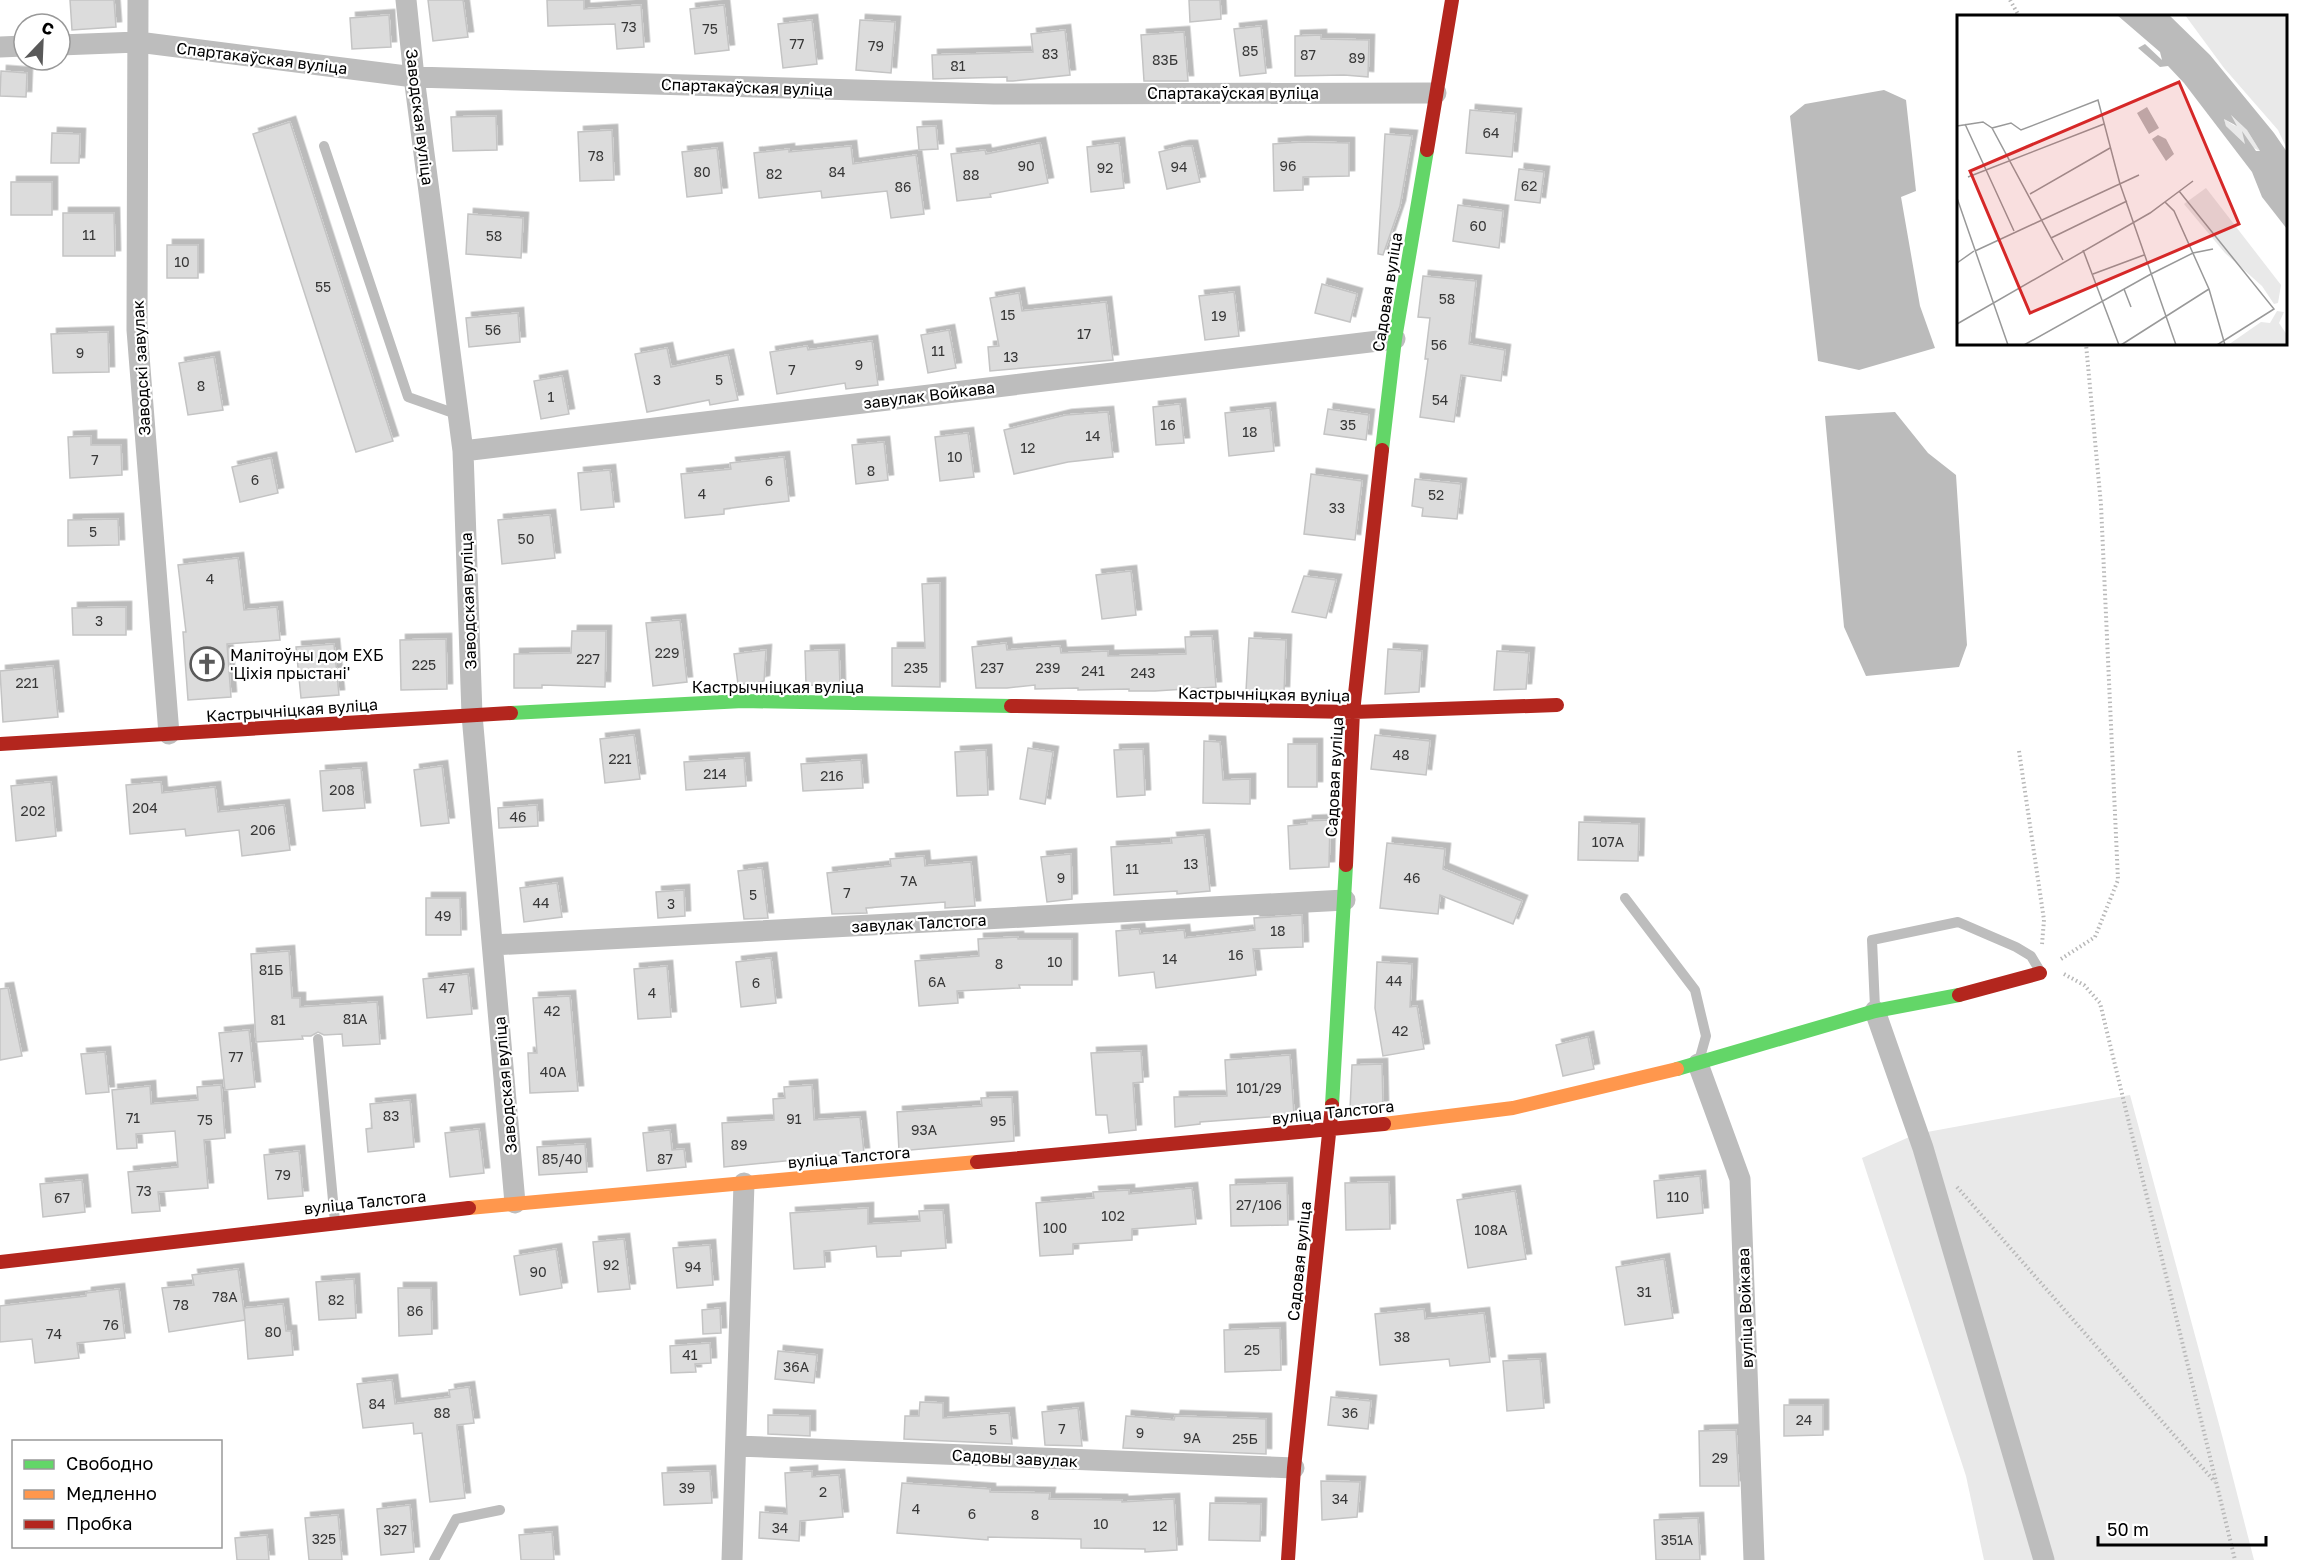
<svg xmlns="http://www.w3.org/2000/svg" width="2302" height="1560" font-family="'Golos Text',sans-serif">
<defs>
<filter id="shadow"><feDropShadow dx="5.5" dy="-5.5" stdDeviation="0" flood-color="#0004"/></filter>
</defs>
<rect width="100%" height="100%" fill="#fff"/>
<path fill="#e9e9e9" d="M2130,1095L2223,1439L2254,1560H1984L1966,1476L1862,1158L1916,1134Z"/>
<path fill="#bbb" d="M1884,90L1906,100L1916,191L1901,197L1920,306L1935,348L1859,370L1818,361L1790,116L1805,104Z
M1895,412L1928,453L1956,475L1967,645L1959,667L1866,676L1844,627L1825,416Z"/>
<path fill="#dcdcdc" stroke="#c4c4c4" stroke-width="1.5" filter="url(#shadow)" d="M70,0H114L116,27L72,30Z
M428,0H463L468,37L433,41Z
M547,0H584V9L641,5L644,47L617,49L615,24L548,26Z
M1189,0H1220L1221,19L1190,22Z
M724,5L729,50L695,54L690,9Z
M389,15L391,47L352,49L350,18Z
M812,20L817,64L783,68L778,24Z
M860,20L895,22L891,73L856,70Z
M1261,26L1266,73L1240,76L1234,29Z
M1065,30L1070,75L1013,81H1007V77L933,79L932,55L1033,52L1031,34Z
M1184,32L1188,81H1144L1141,35Z
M1321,35V39L1369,40L1368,77L1344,75L1295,76V36Z
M1,71L27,73L26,97L0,96Z
M1470,110L1516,114L1512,157L1466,153Z
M496,116L497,150L453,151L451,117Z
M290,122L393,441L356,452L253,134Z
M936,126L938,149L919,150L917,127Z
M612,130L614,180L580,181L578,132Z
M52,133L80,134L79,163H51Z
M1385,134L1412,136L1400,206L1383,255L1378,254Z
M1302,142L1349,143V176L1303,177V190L1274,191L1273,144Z
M1040,143L1048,183L990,194L991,197L957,201L951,154L985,150L986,154Z
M1119,143L1124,188L1091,192L1087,147Z
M851,146L853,164L916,155L924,214L891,218L887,191L822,198L821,191L759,198L754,153L789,149V152Z
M1184,146H1192L1200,182L1167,189L1159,152Z
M717,148L722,193L687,197L682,152Z
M1519,169L1544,172L1540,203L1515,200Z
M11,182H52V215H11Z
M1458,205L1503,211L1499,248L1453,241Z
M63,213H114L115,256H63Z
M468,214L523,218L521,258L466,254Z
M167,245H198V278H167Z
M1423,276L1476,281L1469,344L1505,350L1501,381L1461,375L1454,422L1420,417L1428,359H1425L1430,318L1418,317Z
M1322,284L1357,294L1350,322L1315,313Z
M1234,292L1239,336L1205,340L1199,296Z
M1019,293L1022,311L1106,302L1113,360L990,371L988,347L999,346L990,298Z
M518,313L520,342L469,347L466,318Z
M949,330L956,368L928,373L921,335Z
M108,332L109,372L53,373L51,334Z
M872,341L878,385L846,389L845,383L777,394L770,352L807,346L808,350Z
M667,348L671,367L728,355L738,400L710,405L709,400L647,412L635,354Z
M214,357L223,410L188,415L179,363Z
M562,376L569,414L541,419L534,381Z
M1180,404L1184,443L1156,445L1153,407Z
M1270,408L1274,451L1229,456L1225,413Z
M1328,409L1369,415L1366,440L1324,434Z
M1108,412L1113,457L1068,462L1014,474L1004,430L1066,415Z
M968,433L974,477L940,481L935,437Z
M91,436V445H121L122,475L70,478L68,437Z
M884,442L888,480L856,484L852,445Z
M784,457L789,501L724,509V514L685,518L681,474L731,469L730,463Z
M271,458L278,493L240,502L232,467Z
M610,470L614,507L581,510L578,473Z
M1311,474L1362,481L1355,540L1304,534Z
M1415,479L1461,484L1457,519L1422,516L1423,508L1412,506Z
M550,515L555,558L502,564L498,520Z
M118,519L119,545L68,546V520Z
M238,558L244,610L277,607L280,640L227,644L231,697L188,700L183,632H186L178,565Z
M1131,571L1136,615L1102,619L1096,575Z
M1304,576L1336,580L1326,618L1292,612Z
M940,583V687L892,686V648H925L922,584Z
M126,607V635H73L72,608Z
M680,620L687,682L653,686L646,623Z
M572,631H606L605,687L542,685V688H514V654L571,653Z
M1212,636L1216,687L1155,691H1129V689L1078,690V688L1035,689V685L1007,688H976L972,647L1006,643L1007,650L1060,646L1061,653L1108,651V656L1186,654L1185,637Z
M1249,638L1286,640L1284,692L1246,691Z
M446,639L447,689L401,690L400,640Z
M334,644L339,695L301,698L296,647Z
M1388,649L1422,651L1419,692L1385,694Z
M766,650L764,681L752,684H738L734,654Z
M839,650L840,686L806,685L805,651Z
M1497,651L1529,653L1526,689L1494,690Z
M53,666L58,717L3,722L0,671Z
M634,735L640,779L605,783L600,739Z
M1375,735L1430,741L1426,775L1371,769Z
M1204,741L1220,742L1223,780L1250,779V804L1203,803Z
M1288,744H1317V787H1288Z
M1028,748L1053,752L1045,804L1020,799Z
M1143,749L1145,795L1117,797L1114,750Z
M986,750L988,795L957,796L955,752Z
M744,758L746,786L686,790L684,762Z
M861,760L863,788L803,791L801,764Z
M442,766L449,823L421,826L414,770Z
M361,768L365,808L323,811L320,771Z
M51,782L56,836L16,841L11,786Z
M161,782L162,793L215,787L218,812L284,805L290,850L242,856L239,830L186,836L185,829L130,834L126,785Z
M537,805L538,826L499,828L498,808Z
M1330,820L1329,867L1290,869L1288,826L1307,824V821Z
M1579,822L1639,824L1638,861L1578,860Z
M1204,835L1210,891L1177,894V891L1114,895L1111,847L1172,843L1171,838Z
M1387,843L1445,849L1443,869L1522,901L1513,924L1440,895L1438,914L1380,908Z
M1071,854L1072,899L1047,902L1041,857Z
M924,856L925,866L971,862L975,906L945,908V902L866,908L867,913L832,914L827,873L891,866L890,859Z
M762,868L768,918L744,919L738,871Z
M557,883L562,917L524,922L520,888Z
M684,890L685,916L658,918L656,892Z
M426,898H460L461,935H426Z
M1302,915L1303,947L1253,949L1256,975L1156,988L1154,972L1119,976L1116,931L1139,929L1140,934L1184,930L1185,938L1255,930L1254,918Z
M1018,937V939H1072V985H1019L1020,988L957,991L958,1003L919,1006L915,961L979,956L978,939Z
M289,951L292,998H300V1007L377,1002L380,1044L343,1046L342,1034L324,1035L318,1032L311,1036H302L303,1039L256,1042L251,954Z
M771,958L776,1003L741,1007L736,962Z
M1377,962L1412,964L1410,1007L1417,1006L1424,1049L1383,1056L1375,1008Z
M667,966L671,1017L638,1019L634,969Z
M468,974L472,1014L427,1018L423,979Z
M8,988L22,1056L0,1060V989Z
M570,996L578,1091L530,1093L528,1053H537L533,998Z
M249,1030L255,1087L225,1090L219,1033Z
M1588,1037L1594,1069L1563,1076L1556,1045Z
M1141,1051L1143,1082L1133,1083L1136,1130L1109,1133L1107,1115H1096L1091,1053Z
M105,1052L109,1092L86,1094L81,1054Z
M1290,1055L1294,1115L1200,1122V1124L1175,1127L1174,1097L1227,1096L1225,1060Z
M1382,1064L1383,1106L1350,1110L1352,1065Z
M221,1085L225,1138L204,1140L208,1188L158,1192L160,1211L132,1213L128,1172L178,1167L175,1131L136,1134L137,1148L117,1149L112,1090L150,1086L151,1104L198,1100L197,1087Z
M812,1085L814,1120L860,1117L864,1153L724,1167L722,1123L774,1120L773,1099L785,1098L784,1087Z
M1012,1097L1014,1141L899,1151L897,1112L982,1106L981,1098Z
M410,1100L414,1147L368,1152L366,1129L372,1128L370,1104Z
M479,1129L484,1173L450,1177L445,1133Z
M670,1130L672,1150L684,1149L686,1167L647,1171L643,1133Z
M585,1144L587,1172L539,1175L537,1147Z
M299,1151L303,1196L268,1199L264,1155Z
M1700,1176L1703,1213L1657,1218L1654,1181Z
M82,1180L85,1212L43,1217L40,1184Z
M1389,1182L1390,1229L1346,1230L1345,1183Z
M1287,1183L1288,1225L1231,1226L1230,1185Z
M1192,1188L1196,1224L1132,1229V1240L1073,1244V1254L1040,1256L1036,1203L1094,1198L1093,1192L1129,1190V1194Z
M1515,1191L1526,1259L1468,1268L1457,1200Z
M868,1208V1224L920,1221L919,1211L943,1210L946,1248L901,1251V1256L877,1257L876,1246L824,1251L825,1267L794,1269L790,1213Z
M624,1239L630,1289L598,1292L593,1242Z
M710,1245L713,1285L677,1288L673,1248Z
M556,1249L562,1288L520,1295L514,1256Z
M1664,1259L1673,1318L1625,1325L1616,1267Z
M238,1269L245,1320L169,1332L162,1288L194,1285L192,1275Z
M354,1279L356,1318L319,1320L316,1282Z
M398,1288H431L432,1334L399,1336Z
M119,1289L125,1338L77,1343L79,1358L35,1363L32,1339L0,1342V1306L86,1296V1293Z
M283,1304L286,1331H291L293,1355L248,1359L244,1308Z
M720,1308L721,1333L703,1334L702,1310Z
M1424,1309L1425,1319L1484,1313L1490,1362L1450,1366L1449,1359L1380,1365L1375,1314Z
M1280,1328L1281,1370L1225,1372L1224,1330Z
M710,1343L711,1363L695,1364L696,1372L671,1373L670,1346Z
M778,1351L817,1355L814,1383L775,1379Z
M1540,1359L1544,1408L1507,1411L1503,1361Z
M392,1380L395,1404L450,1397L449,1390L469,1387L474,1423L457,1425V1428L465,1498L430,1502L422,1433L414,1434L413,1423L363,1428L357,1384Z
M1331,1397L1371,1401L1368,1429L1328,1425Z
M920,1402L943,1403V1418L1009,1413L1012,1444L904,1439L905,1416H919Z
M1784,1405H1823V1435L1784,1436Z
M1078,1408L1082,1446L1045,1445L1042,1412Z
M768,1415L810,1416V1436L768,1434Z
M1126,1416L1174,1420L1175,1416L1266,1419V1454L1123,1448Z
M1736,1430L1739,1486H1700L1699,1431Z
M710,1471L712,1503L664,1505L662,1473Z
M812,1471V1477L839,1475L843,1517L800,1521L799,1541L759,1538L760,1512L787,1514L785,1473Z
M1321,1481L1360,1482L1357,1517L1322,1520Z
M902,1483L990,1489V1492L1050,1493L1049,1499L1122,1500V1502L1174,1499L1177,1550L1145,1552V1549L1081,1548V1539L988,1537V1540L897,1533Z
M1210,1503L1261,1504L1260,1541L1209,1540Z
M410,1505L414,1552L381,1555L377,1509Z
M338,1515L342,1560H309L305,1518Z
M1698,1518L1700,1560H1656L1654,1520Z
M552,1532L554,1560H521L519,1535Z
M267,1535L269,1560H237L235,1538Z"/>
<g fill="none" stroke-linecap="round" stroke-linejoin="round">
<path stroke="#b8b8b8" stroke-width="4" stroke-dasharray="1.5 3" stroke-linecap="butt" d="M2010,0L2019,16
M2019,751L2044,920L2042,944
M2061,959L2095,937L2118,880L2101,505L2086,344
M2064,974L2084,985L2100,1003L2235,1560
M1957,1187L2215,1482"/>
<path stroke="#bdbdbd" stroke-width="10" d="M324,146L408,397L459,415
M1625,898L1695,990L1706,1036L1699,1061
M1875,1008L1872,940L1958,922L2016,947L2031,956L2040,971
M318,1039L335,1222
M434,1560L456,1519L500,1510"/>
<path stroke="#bdbdbd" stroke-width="21" d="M138,0L137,330L169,734
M406,0L414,77L463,451L472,715L515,1203
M60,45L138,42L414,77L994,94L1436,93
M0,47L24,46
M463,451L1395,339
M493,945L1345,900
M1875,1011L1923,1148L2044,1560
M1698,1064L1740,1179L1754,1560
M737,1446L1294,1468
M732,1560L744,1183"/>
<path stroke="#63d668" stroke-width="14" d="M1382,450L1395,339L1427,150
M511,713L743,701L1011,706
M1677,1069L1875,1011L1959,995
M1332,1105L1346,865"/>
<path stroke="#ff974d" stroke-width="14" d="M1384,1124L1513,1108L1677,1069
M469,1208L977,1162"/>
<path stroke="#b3261e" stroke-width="14" d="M1427,150L1452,0
M1011,706L1353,712L1557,705
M0,744L511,713
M1346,865L1353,712L1382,450
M1959,995L2040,973
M977,1162L1384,1124
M0,1262L469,1208
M1288,1560L1294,1468L1332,1105"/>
</g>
<defs>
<symbol id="church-ring" viewBox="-11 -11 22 22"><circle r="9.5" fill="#fff" stroke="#595959" stroke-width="1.5"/><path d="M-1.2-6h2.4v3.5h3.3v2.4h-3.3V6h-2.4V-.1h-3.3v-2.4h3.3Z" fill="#595959"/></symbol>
</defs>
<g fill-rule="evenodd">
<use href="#church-ring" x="188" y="645" width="38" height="38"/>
</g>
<g text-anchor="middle" stroke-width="4.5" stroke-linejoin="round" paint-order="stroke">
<g font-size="14" fill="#373737">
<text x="629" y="32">73</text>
<text x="710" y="34">75</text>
<text x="797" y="49">77</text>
<text x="876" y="51">79</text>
<text x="1250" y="56">85</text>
<text x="1050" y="59">83</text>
<text x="1308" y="60">87</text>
<text x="1357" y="63">89</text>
<text x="1165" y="65">83Б</text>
<text x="958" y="71">81</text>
<text x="1491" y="138">64</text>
<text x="596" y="161">78</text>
<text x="1026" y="171">90</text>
<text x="1288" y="171">96</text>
<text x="1179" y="172">94</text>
<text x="1105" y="173">92</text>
<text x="702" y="177">80</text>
<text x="837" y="177">84</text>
<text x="774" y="179">82</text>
<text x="971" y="180">88</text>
<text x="1529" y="191">62</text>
<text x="903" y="192">86</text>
<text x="1478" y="231">60</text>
<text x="89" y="240">11</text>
<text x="494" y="241">58</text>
<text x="182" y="267">10</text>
<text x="323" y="292">55</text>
<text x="1447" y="304">58</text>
<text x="1008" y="320">15</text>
<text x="1219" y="321">19</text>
<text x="493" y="335">56</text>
<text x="1084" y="339">17</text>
<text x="1439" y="350">56</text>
<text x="938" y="356">11</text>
<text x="80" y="358">9</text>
<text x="1011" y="362">13</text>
<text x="859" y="370">9</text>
<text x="792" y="375">7</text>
<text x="657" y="385">3</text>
<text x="719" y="385">5</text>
<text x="201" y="391">8</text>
<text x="551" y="402">1</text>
<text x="1440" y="405">54</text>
<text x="1168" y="430">16</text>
<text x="1348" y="430">35</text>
<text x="1250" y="437">18</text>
<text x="1093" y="441">14</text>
<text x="1028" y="453">12</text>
<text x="955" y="462">10</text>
<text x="95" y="465">7</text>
<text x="871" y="476">8</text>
<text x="255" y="485">6</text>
<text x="769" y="486">6</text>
<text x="702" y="499">4</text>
<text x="1436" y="500">52</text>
<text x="1337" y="513">33</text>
<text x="93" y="537">5</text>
<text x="526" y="544">50</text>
<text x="210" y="584">4</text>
<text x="99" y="626">3</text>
<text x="667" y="658">229</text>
<text x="588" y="664">227</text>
<text x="424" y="670">225</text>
<text x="916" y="673">235</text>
<text x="992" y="673">237</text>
<text x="1048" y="673">239</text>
<text x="1093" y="676">241</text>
<text x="1143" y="678">243</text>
<text x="27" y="688">221</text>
<text x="1401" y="760">48</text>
<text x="620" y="764">221</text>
<text x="715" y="779">214</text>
<text x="832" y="781">216</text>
<text x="342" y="795">208</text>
<text x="145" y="813">204</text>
<text x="33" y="816">202</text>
<text x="518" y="822">46</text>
<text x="263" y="835">206</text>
<text x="1608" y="847">107А</text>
<text x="1191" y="869">13</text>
<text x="1132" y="874">11</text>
<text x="1061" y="883">9</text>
<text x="1412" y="883">46</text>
<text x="909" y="886">7А</text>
<text x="847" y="898">7</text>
<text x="753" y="900">5</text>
<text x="541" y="908">44</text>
<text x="671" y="909">3</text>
<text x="443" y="921">49</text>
<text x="1278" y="936">18</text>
<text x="1236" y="960">16</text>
<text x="1170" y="964">14</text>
<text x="1055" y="967">10</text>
<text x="999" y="969">8</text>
<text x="271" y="975">81Б</text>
<text x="1394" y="986">44</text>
<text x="937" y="987">6А</text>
<text x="756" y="988">6</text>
<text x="447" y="993">47</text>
<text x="652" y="998">4</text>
<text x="552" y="1016">42</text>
<text x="355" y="1024">81А</text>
<text x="278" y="1025">81</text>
<text x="1400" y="1036">42</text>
<text x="236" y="1062">77</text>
<text x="553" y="1077">40А</text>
<text x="1259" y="1093">101/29</text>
<text x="391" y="1121">83</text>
<text x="133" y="1123">71</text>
<text x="794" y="1124">91</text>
<text x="205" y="1125">75</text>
<text x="998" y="1126">95</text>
<text x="924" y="1135">93А</text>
<text x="739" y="1150">89</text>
<text x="562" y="1164">85/40</text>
<text x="665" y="1164">87</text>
<text x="283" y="1180">79</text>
<text x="144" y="1196">73</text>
<text x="1678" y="1202">110</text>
<text x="62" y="1203">67</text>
<text x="1259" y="1210">27/106</text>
<text x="1113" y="1221">102</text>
<text x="1055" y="1233">100</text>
<text x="1491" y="1235">108А</text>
<text x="611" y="1270">92</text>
<text x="693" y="1272">94</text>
<text x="538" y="1277">90</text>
<text x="1644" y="1297">31</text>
<text x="225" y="1302">78А</text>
<text x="336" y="1305">82</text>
<text x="181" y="1310">78</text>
<text x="415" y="1316">86</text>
<text x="111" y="1330">76</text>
<text x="273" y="1337">80</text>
<text x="54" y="1339">74</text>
<text x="1402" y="1342">38</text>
<text x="1252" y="1355">25</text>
<text x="690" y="1360">41</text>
<text x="796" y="1372">36А</text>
<text x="377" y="1409">84</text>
<text x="442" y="1418">88</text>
<text x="1350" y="1418">36</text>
<text x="1804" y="1425">24</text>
<text x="1062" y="1434">7</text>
<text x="993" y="1435">5</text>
<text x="1140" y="1438">9</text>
<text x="1192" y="1443">9А</text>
<text x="1245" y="1444">25Б</text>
<text x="1720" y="1463">29</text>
<text x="687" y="1493">39</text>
<text x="823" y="1497">2</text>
<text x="1340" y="1504">34</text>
<text x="916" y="1514">4</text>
<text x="972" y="1519">6</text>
<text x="1035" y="1520">8</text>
<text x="1101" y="1529">10</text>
<text x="1160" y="1531">12</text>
<text x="780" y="1533">34</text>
<text x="395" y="1535">327</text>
<text x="324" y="1544">325</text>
<text x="1677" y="1545">351А</text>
</g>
<g font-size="16" fill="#000" stroke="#fff">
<text transform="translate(262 58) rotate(7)" y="6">Спартакаўская вуліца</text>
<text transform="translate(747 87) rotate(2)" y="6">Спартакаўская вуліца</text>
<text x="1233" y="99">Спартакаўская вуліца</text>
<text transform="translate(420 117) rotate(83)" y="6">Заводская вуліца</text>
<text transform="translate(1387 292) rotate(-81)" y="6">Садовая вуліца</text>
<text transform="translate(141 368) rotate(-93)" y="6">Заводскі завулак</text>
<text transform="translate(929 395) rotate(-7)" y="6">завулак Войкава</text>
<text transform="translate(468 601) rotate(-92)" y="6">Заводская вуліца</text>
<text x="778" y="693">Кастрычніцкая вуліца</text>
<text transform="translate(1264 694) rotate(1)" y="6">Кастрычніцкая вуліца</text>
<text transform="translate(292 710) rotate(-4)" y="6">Кастрычніцкая вуліца</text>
<text transform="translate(1334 777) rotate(-87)" y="6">Садовая вуліца</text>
<text transform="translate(919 923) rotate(-3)" y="6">завулак Талстога</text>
<text transform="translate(505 1085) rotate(-95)" y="6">Заводская вуліца</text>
<text transform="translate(1333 1112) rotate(-6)" y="6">вуліца Талстога</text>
<text transform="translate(849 1157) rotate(-5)" y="6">вуліца Талстога</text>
<text transform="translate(365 1202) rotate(-6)" y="6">вуліца Талстога</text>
<text transform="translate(1299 1261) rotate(-84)" y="6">Садовая вуліца</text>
<text transform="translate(1745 1308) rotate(-92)" y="6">вуліца Войкава</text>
<text transform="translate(1015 1458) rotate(3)" y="6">Садовы завулак</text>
</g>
<g font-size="16" fill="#000" stroke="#fff" text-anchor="start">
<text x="230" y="661">Малітоўны дом ЕХБ<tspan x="230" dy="18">'Ціхія прыстані'</tspan></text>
</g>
</g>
<g transform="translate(1957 15)">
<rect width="330" height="330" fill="#fff"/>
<path d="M228,0H330V134L321,115L267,53ZM274,100L290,115L303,136L288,129L269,111L267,104L278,111ZM249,173L324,270L321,288L317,289L305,271L268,238L227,189ZM320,296L327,297L322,308L330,320V330H271L304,307L313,308Z" fill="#e9e9e9"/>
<path d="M160,0H212L253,40L317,118L330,137V214L305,182L295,157L227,68L211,51L203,52L181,33L188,29L205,45L203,37ZM274,100L290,115L303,136H299L285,116L288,129L269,111L267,104L280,111ZM190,92L202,113L192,119L180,98ZM201,120L209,124L217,139L209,146L195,124Z" fill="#bbb" fill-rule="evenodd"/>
<path fill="none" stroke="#999" stroke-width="1.5" d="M8,109L57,216M0,111L26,107L35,113L106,245M35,113L54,108L64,115L141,85L163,169L219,330M11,162L147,109M222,176L317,294L260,330M73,179L153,133M0,183L51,330M208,187L217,196L252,274L268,330M94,223L170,186M126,235L162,330M18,236L182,160M0,248L17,236M136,259L187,240M167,274L174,292M0,309L193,198L236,166M67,330L194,259L236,238L256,234M164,330L252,274"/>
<path fill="#d62828" fill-opacity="0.15" stroke="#d62828" stroke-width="3" d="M222,67L282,209L73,298L13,156Z"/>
<rect width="330" height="330" fill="none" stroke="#000" stroke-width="3"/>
</g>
<rect x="12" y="1440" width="210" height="108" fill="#ffffff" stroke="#999999" stroke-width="1.5"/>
<rect x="24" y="1460" width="30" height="9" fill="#63d668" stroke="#999999" stroke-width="1.5"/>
<text x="66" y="1470" font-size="18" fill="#000000">Свободно</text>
<rect x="24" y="1490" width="30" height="9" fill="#ff974d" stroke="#999999" stroke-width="1.5"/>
<text x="66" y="1500" font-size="18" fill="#000000">Медленно</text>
<rect x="24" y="1520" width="30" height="9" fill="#b3261e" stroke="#999999" stroke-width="1.5"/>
<text x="66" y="1530" font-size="18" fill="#000000">Пробка</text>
<g transform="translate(42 42) rotate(23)"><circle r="28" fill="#ffffff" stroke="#999999" stroke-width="1.5"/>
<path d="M0-4.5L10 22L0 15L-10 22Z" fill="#595959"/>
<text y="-9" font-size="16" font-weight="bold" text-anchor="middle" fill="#000000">С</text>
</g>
<path d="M2098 1536v9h168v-9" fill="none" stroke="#000000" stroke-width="3"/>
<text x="2107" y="1536" font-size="18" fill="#000000" stroke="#ffffff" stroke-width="4.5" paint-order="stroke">50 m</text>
</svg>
